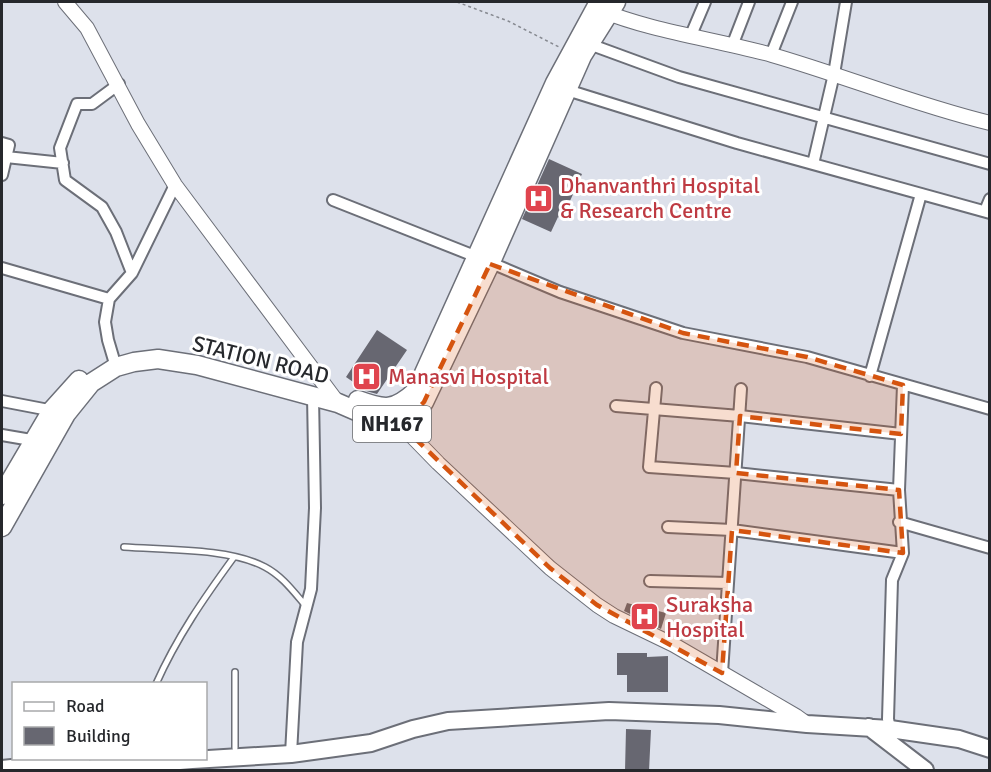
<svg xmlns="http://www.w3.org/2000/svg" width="991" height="772" font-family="Signika,sans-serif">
<rect width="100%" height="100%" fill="#dde1eb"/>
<path fill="#676771" d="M549,159L582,174L562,219L558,217L551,232L522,219Z
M377,330L407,350L377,394L366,391L346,377Z
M627,603L666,613L661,629L624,611Z
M617,653H647V657L668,656V692H627V675H617Z
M626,729L651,730L649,771H625Z"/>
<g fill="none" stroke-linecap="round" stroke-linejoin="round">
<defs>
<path id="service" d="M124,547C164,550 230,548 265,567C282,576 293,591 305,605
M156,684C177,637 204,598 234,557
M235,748V672"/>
<path id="minor" d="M691,35L705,2
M589,44L679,77L990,164
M732,46L749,2
M771,55L792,2
M119,84L92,104H77L60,148L65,180L102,207L116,232L132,273
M567,90L737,143L990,213
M2,143L9,145L2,175
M6,157L63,163
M813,164L834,74L846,2
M333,200L477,257L560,292L683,333L807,357L990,409
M985,211L990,199
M2,268L109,299
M116,367L108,340L105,322L109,299L132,273L175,185
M870,376L921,194
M656,388L649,467L736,473L899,490
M2,401L54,411
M616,406L740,416L901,434
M2,435L37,441
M899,522L990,548
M668,527L732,530L903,553
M650,581L728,583
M722,673L741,389
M890,729L888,719L892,580L903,553L899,490L903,385
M291,754L297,642L311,589L315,508L313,396"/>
<path id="tertiary" d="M65,2L87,28L138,124L175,185L338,403
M600,10C654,32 715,39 772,55C845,76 915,105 990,123
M401,425L438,463L550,568L597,605L614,616L674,645L796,716L807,724"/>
<path id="secondary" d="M869,727L925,770
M2,769L81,761
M68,770L192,760L291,754L371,743L413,729L448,721L609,711L719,715L807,724L890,729L959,739L990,749"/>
<path id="trunk" d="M358,400C385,410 394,411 416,391L555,83L599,2
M2,495L52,410L79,380
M2,527L66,414L91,383L116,367L134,362L158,359L197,365L338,403L384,423L401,425L414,415L424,402L490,264L582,56L616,2"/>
</defs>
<use href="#service" stroke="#6c6f78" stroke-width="8"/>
<use href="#minor" stroke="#6c6f78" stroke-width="14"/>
<use href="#tertiary" stroke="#6c6f78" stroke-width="16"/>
<use href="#secondary" stroke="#6c6f78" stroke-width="20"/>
<use href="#trunk" stroke="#6c6f78" stroke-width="21"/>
<path stroke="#868990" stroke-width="1.5" stroke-dasharray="3 3" stroke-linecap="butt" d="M457,2L508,21L559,47"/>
<use href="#service" stroke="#fff" stroke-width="5"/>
<use href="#minor" stroke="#fff" stroke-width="10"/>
<use href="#tertiary" stroke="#fff" stroke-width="14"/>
<use href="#secondary" stroke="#fff" stroke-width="16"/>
<use href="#trunk" stroke="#fff" stroke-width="18"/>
</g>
<path fill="#d5540f" fill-opacity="0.2" stroke="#d5540f" stroke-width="4.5" stroke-dasharray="12 8" stroke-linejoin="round" d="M490,264L683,333L807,357L903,385L901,434L740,416L736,473L899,490L903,553L732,530L722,673L597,605L550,568L401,425L424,402Z"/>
<defs>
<symbol id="hospital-square" viewBox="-11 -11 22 22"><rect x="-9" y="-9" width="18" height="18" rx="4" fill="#e0444e" stroke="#fff"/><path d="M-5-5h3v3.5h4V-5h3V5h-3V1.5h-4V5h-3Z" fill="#fff"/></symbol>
</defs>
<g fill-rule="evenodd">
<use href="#hospital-square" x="522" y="182" width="33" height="33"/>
<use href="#hospital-square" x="350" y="360" width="33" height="33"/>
<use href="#hospital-square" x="628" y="600" width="33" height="33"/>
</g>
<g text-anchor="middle" stroke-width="6" stroke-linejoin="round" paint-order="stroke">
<rect fill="#fff" stroke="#67686b" stroke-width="1.5" x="353" y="406" width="78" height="36" rx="4.5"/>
<g font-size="21" font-weight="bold" fill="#26282c">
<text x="392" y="431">NH167</text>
</g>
<g font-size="22" fill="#be3a42" stroke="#fff" text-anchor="start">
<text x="560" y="193">Dhanvanthri Hospital<tspan x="560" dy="25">&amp; Research Centre</tspan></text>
<text x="388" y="384">Manasvi Hospital</text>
<text x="666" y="612">Suraksha<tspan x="666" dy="25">Hospital</tspan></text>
</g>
<g font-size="22" fill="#26282c" stroke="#fff">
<text transform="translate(261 359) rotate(14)" y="8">STATION ROAD</text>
</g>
</g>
<rect width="991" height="772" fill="none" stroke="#26282c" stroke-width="6"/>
<rect x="12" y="682" width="195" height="78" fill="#ffffff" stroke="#a8a9ab" stroke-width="1.5"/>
<rect x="24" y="702" width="30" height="9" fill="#ffffff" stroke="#a8a9ab" stroke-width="1.5"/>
<text x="66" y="712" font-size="18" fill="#26282c">Road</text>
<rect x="24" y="727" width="30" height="18" fill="#676771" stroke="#a8a9ab" stroke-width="1.5"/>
<text x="66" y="742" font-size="18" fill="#26282c">Building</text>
</svg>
